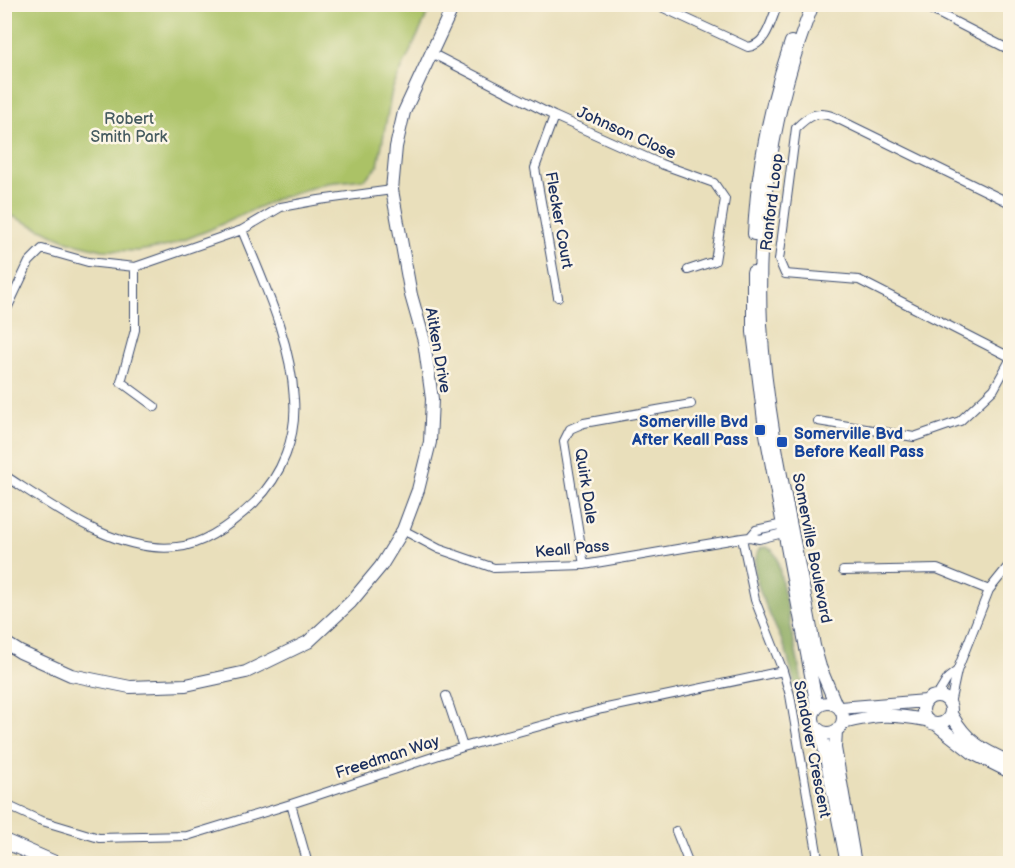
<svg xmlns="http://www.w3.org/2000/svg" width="1015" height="868" font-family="'Balsamiq Sans',sans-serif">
<rect width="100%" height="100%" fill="#fcf5e5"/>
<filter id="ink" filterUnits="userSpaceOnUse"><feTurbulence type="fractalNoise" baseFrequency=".0167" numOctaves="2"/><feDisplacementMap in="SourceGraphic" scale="12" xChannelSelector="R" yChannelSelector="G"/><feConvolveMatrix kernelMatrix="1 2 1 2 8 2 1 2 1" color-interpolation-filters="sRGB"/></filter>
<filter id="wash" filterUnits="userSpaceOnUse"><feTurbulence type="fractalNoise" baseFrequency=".008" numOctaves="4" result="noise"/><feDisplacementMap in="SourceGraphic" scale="24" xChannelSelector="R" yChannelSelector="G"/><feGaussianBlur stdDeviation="1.35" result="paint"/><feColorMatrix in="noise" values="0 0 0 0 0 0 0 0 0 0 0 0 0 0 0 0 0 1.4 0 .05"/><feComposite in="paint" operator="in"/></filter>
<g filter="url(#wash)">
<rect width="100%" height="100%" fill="#e9dfbb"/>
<path fill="#abc266" stroke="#637862" stroke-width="1.5" d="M5,4H432V5L392,90L378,166L365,179L327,183L279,198L209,230L169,246L138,251L103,250L70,242L5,213Z"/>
<path fill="#88a85b" stroke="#526c5c" stroke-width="1.5" d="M766,547L772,550L777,557L806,701H798C794,685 791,668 786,652C778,625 742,575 760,548Z"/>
</g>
<g filter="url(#ink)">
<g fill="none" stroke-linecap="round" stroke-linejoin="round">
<defs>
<path id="street" d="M655,4L748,47C767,45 771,20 778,4
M920,4L1010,50
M431,53L554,116L661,164L714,183L725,199L715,261L688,270
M554,116L535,168L558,297
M1010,203L834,117C816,110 808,116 796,128L779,260L785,274L859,280L1010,357
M135,267V330L121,382L155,407
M4,315L29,262L42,249L88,262L135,267L242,230L281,207L319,200L392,190
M818,421L914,437L960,421L994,389L1010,360
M4,475C54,507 116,554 177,547C206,544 235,521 255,502C282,475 297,437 294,399C291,340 264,284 242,230
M403,530L439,549L494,568L584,565L742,538L750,537L759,539L787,532
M750,537L756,530L788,523
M742,538L755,600L783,671L790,695L819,864
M584,565L564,441L570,429L584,423L691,404
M843,571L937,569L989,590
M446,696L463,747
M937,696L948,678L957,671
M950,704L957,671L989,590L1010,564
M4,804L39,820L99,838L187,836L291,804L463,747L602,709L783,671
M291,804L308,864
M676,831L689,864"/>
<path id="secondary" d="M813,4C773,105 756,217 761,324C767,433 796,540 814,646L820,667L836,705
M754,234C757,169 770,104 791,42
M753,272V332L765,429L817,707
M4,642L20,652L71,675L130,687L186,685L246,672L308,642L351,602L381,566L403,530L418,490L430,442L432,399L424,341L411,295L392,190L396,147L404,112L454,4
M923 710a14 14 0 1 1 28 0a14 14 0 1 1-28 0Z
M813 718a15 15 0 1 1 30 0a15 15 0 1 1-30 0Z
M840,708L926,701
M951,714C967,742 982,750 1010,762
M843,723C879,714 890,714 926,720
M937,725L974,754L1010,772
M836,731L835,748L855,864
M821,732L847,864"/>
<path id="primary" d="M4,841L57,864"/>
</defs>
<use href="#street" stroke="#3a496c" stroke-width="10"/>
<use href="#secondary" stroke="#3a496c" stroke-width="14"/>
<use href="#primary" stroke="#3a496c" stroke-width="16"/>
<use href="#street" stroke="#fff" stroke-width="8"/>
<use href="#secondary" stroke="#fff" stroke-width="12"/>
<use href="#primary" stroke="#fff" stroke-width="14"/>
</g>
</g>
<g fill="#1a4fb4" stroke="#fcf5e5" stroke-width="2">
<rect x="754" y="424" width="12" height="12" rx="3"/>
<rect x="776" y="436" width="12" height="12" rx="3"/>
</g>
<g text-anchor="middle" stroke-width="5" stroke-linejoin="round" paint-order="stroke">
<g font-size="16" fill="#465b60" stroke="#fcf5e5">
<text x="129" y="124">Robert<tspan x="129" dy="18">Smith Park</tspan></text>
</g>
<g font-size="16" fill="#1b2f5e" stroke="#fcf5e5">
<text transform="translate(627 132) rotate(24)" y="6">Johnson Close</text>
<text transform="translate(771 202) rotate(-83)" y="6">Ranford Loop</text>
<text transform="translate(560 220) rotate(80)" y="6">Flecker Court</text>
<text transform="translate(439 350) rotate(80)" y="6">Aitken Drive</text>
<text transform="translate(587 486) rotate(81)" y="6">Quirk Dale</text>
<text transform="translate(572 548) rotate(-5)" y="6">Keall Pass</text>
<text transform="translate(813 548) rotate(79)" y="6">Somerville Boulevard</text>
<text transform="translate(813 749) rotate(79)" y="6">Sandover Crescent</text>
<text transform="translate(387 756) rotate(-18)" y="6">Freedman Way</text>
</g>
<g font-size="16" font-weight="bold" fill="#164399" stroke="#fcf5e5" text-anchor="end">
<text x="748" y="427">Somerville Bvd<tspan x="748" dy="18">After Keall Pass</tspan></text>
<text x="794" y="439" text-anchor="start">Somerville Bvd<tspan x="794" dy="18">Before Keall Pass</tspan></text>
</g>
</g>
<rect width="1015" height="868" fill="none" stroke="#fcf5e5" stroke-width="24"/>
</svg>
